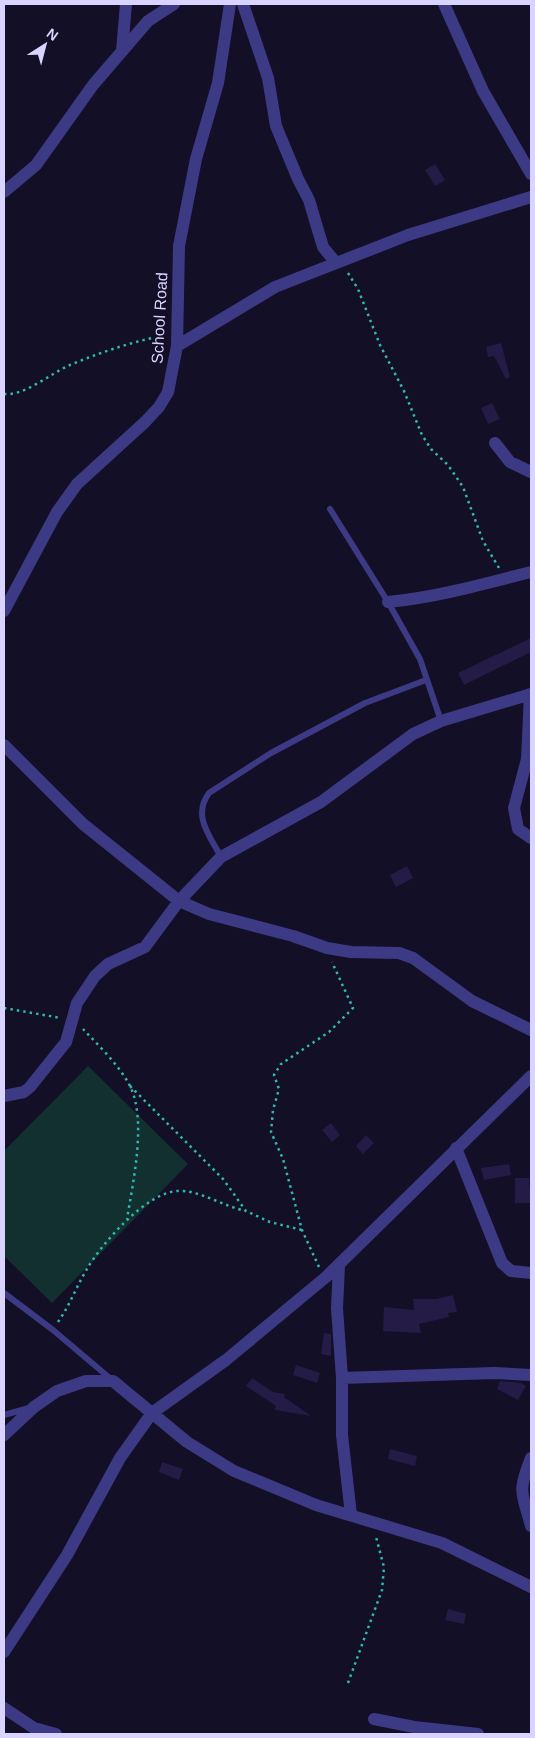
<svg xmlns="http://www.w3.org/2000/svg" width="535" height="1738" font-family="Arial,sans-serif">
<rect width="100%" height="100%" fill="#130f26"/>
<path fill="#12302f" d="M88,1066L188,1164L52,1303L4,1256V1151Z"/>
<path fill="#241b47" d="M435,164L445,180L435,186L425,170Z
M501,343L510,377L506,379L494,356L488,357L486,347Z
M492,403L500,419L488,424L481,408Z
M531,638V652L464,685L458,673Z
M407,866L413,878L396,887L390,875Z
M331,1123L340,1135L332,1142L322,1130Z
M366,1135L374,1143L363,1154L356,1146Z
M509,1164L511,1175L484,1180L481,1168Z
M515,1178H529L531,1203H515Z
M453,1295L457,1312L448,1313L449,1317L419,1324L421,1333L383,1331L384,1307L414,1310L413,1299H436Z
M324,1333L331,1334V1356L321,1354Z
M296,1365L320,1373L317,1383L293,1375Z
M252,1378L273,1392L285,1394L284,1397L311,1416L275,1410L276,1406L246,1386Z
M500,1381L521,1383L526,1386L518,1400L497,1389Z
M390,1449L417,1456L415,1466L388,1459Z
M162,1462L183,1469L179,1480L159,1472Z
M448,1609L466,1614L464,1624L445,1620Z"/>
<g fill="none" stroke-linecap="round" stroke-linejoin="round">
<path stroke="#2fb8b0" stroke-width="2.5" stroke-dasharray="2.5 4" stroke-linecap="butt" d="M348,273L358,289L380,345L404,391L422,435L431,449L448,465L463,487L483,541L499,568
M4,394C25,396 51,373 70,365C101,352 132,342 165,335
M4,1008L61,1018
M83,1029C99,1046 119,1065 130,1086C147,1120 133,1182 127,1219
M130,1086L223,1179L246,1211L270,1222L302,1230
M319,1267L302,1230L283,1159L271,1132L273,1110L279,1089L274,1075L281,1064L329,1032L353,1008L332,962
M58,1322C70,1305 76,1287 87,1269C102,1243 146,1193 177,1191C197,1189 225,1207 246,1211
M348,1683L382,1590L384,1567L376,1537"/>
<path stroke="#3d3a85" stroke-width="6" d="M330,509L388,602L420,659L441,721
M221,857C210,836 192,816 209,793L271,753L365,703L426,680
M4,1293L53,1330L112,1380
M4,1415L29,1408"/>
<path stroke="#3d3a85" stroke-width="12" d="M243,4L268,78L276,126L298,179L309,200L323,247L336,263
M444,4L483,91L531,174
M122,51L126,4
M4,192L36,165L93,85L148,21L174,4
M177,346L275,287L408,235L531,197
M495,443L510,462L531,472
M388,602C437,597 484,584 531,572
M4,611L57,512L77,484L145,422L159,407L168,392L177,346L179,246L196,159L218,83L230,4
M530,694L527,759L514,808L518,829L531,838
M4,745L83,824L179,901L209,914L293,936L327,948L351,952L399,953L413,958L472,1001L531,1030
M4,1096L24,1092L30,1087L66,1042L77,1003L95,976L108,964L145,947L179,901L221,857L321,802L413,734L441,721L531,694
M456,1148L502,1263L511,1271L531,1273
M339,1265L337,1308L342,1378V1435L351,1515
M342,1378L494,1373L531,1375
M4,1435L34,1407L57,1391L86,1381H113L187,1442L234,1471L316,1505L442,1543L531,1587
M531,1458C517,1493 522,1492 531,1526
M4,1652L67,1555L120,1458L152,1413L226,1360L326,1277L531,1076
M4,1708L34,1728L56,1734
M374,1719L414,1727L478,1734"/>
</g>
<g text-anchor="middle" stroke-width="5" stroke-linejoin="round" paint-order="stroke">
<g font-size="16" fill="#d9d4ff" stroke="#130f26">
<text transform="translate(159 318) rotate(-87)" y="6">School Road</text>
</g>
</g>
<rect width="535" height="1738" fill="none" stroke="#d9d4ff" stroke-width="10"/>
<g transform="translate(45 45) rotate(36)" stroke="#130f26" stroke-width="4" paint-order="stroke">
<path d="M0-4L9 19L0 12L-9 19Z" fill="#d9d4ff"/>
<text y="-8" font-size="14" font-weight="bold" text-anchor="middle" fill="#d9d4ff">N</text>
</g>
</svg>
